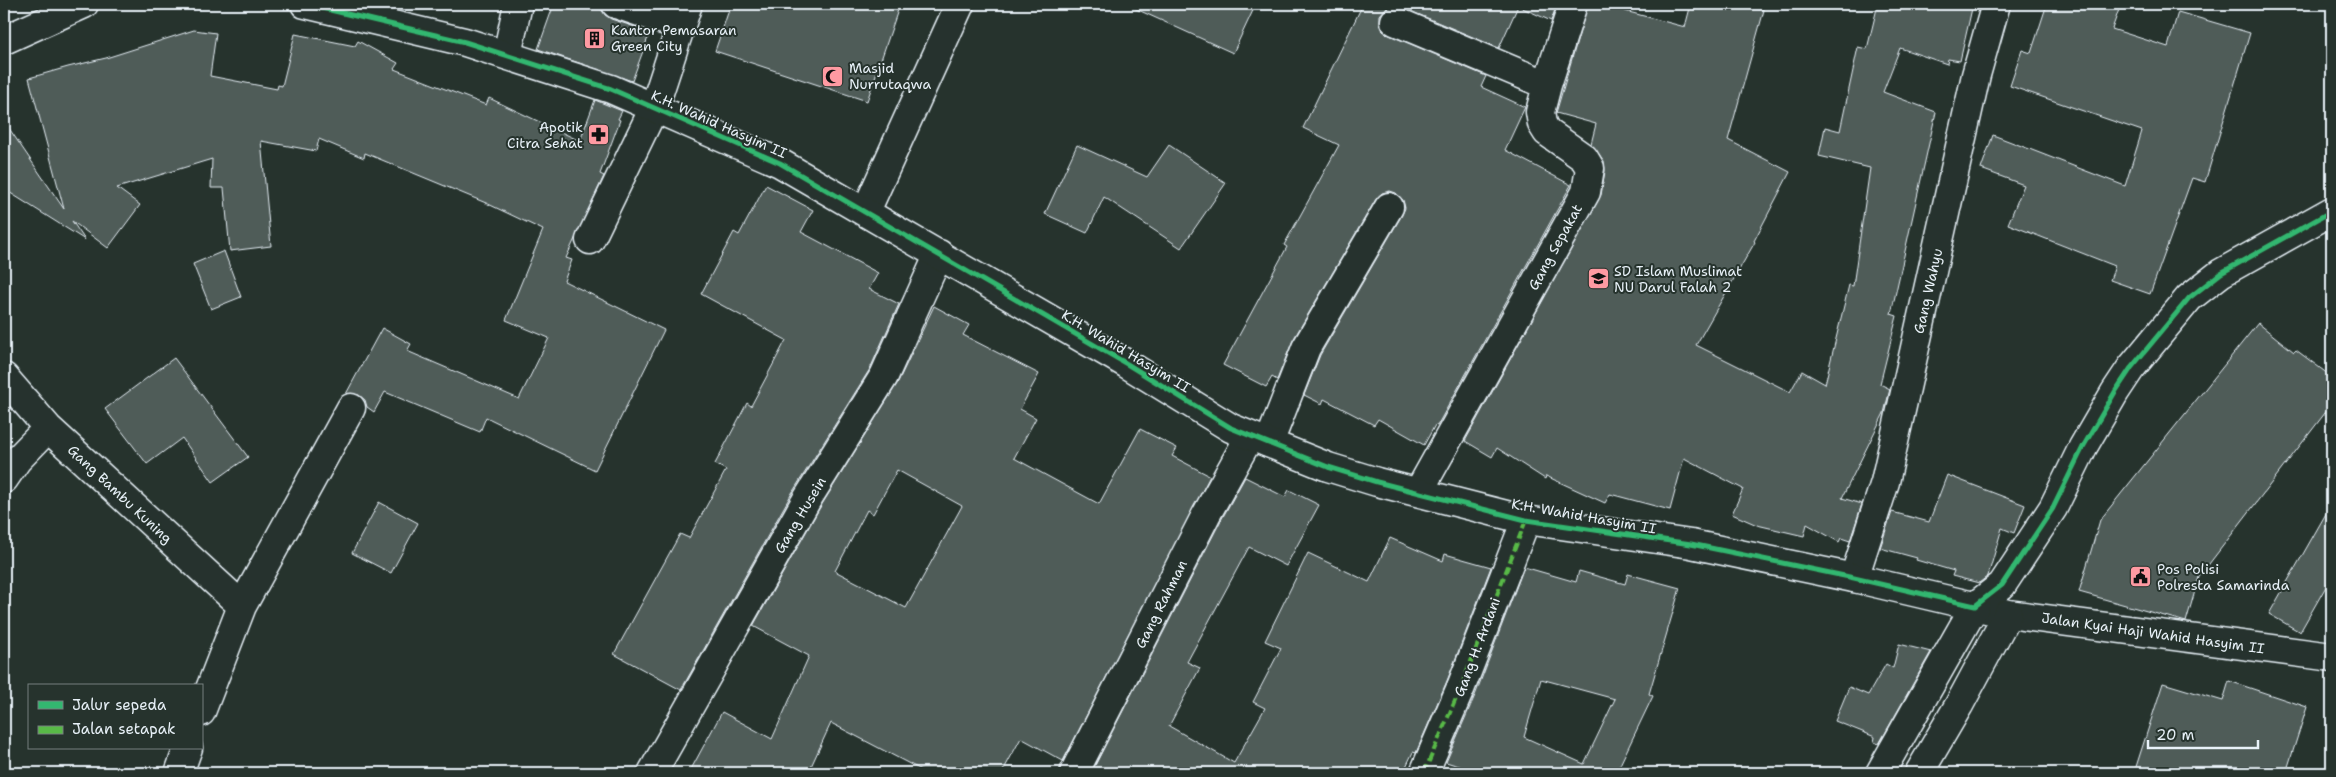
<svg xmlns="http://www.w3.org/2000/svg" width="2336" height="777" font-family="'Shantell Sans',sans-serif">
<rect width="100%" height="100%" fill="#26332d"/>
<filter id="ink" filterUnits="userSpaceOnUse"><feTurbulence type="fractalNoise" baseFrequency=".02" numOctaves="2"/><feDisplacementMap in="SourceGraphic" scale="10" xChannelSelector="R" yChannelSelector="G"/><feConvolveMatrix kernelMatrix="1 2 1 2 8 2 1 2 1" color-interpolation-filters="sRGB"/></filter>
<g filter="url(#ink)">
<path fill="#505c59" stroke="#e8f1f8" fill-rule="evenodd" d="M554,4H587L601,9L605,15L611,19L650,32L632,81L538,49Z
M731,4H900L867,101L715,51Z
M1125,4H1256L1233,53Z
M1363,4H1557L1551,21L1518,6L1499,48L1401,7L1394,6L1386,8L1380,15V23L1383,31L1389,35L1486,76L1481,87L1525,107L1505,150L1571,185L1437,426L1435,425L1424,445L1378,419L1374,425L1324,399L1322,404L1304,395L1320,355L1402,215L1405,208L1403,200L1396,193L1390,191L1382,193L1376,199L1293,340L1277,380L1272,377L1266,387L1223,365L1287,247L1284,245L1339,145L1303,128Z
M1588,4H1627L1625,11L1685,27L1691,4H1739L1764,10L1728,140L1790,172L1754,241L1755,242L1696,345L1790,392L1802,371L1825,384L1849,285L1853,286L1870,168L1819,156L1825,127L1840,131L1858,47L1867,49L1878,4H1973L1960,61L1948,59L1947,64L1900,48L1883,92L1936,112L1891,314L1897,316L1880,384L1890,389L1884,413L1842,498L1862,504L1850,541L1841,538L1839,542L1807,524L1804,536L1757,525L1732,514L1743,489L1684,458L1670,510L1610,494L1605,503L1546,476L1545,479L1497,448L1492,457L1465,441L1601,195L1605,171L1604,161L1591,144L1596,124L1556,113Z
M2047,4H2121L2112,29L2168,47L2178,12L2250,33L2205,182L2192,178L2150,294L2110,280L2115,266L2008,224L2024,185L1981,169L1993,135L2125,186L2142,131L2010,86L2022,50L2031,53Z
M194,30L216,33L210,76L277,89L278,85L282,86L295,34L355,46L358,41L398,63L394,69L486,105L489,98L580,141L595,100L622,111L618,119L620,120L600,174L604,176L566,258L572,260L564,281L664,330L595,470L486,417L480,432L385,392L374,412L367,407L365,400L359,395L346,394L382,328L411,344L407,351L519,399L549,338L506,320L543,230L486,203L365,153L364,158L319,139L316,151L261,141L271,246L230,251L224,188H211L212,159L117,188L140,205L108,248L72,221L85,240L4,189V121L64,209L29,78L68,67L106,58Z
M1077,145L1147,177L1169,145L1226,183L1181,248L1104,197L1087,233L1045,214Z
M766,185L813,210L801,232L878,273L869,289L899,304L870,369L792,493L681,690L614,654L680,534L689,538L726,470L715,464L747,403L751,406L786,340L701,294L734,232L739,235Z
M224,251L241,297L211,309L193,264Z
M934,306L969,325L963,335L1039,374L1020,409L1036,418L1014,458L1099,504L1140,429L1177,448L1172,456L1210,476L1063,761L1021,738L1002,773H927L831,723L808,773H689L722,712L772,739L809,656L753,626L819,509L897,384ZM897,470L962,506L906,608L835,571L867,510L873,514Z
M2258,323L2294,352L2296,350L2332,377V404L2199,577L2186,622L2079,592L2100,520Z
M174,358L248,457L213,482L182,438L147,464L105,409Z
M1947,475L2025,505L2014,533L2002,528L1988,576L1979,583L1952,576L1954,571L1916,560L1917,558L1880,548L1892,512L1929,522Z
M1245,477L1285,497L1289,490L1319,505L1286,566L1249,547L1187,662L1200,668L1169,726L1234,763L1265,708L1253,702L1281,648L1265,641L1308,553L1369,582L1390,538L1443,561L1445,554L1491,567L1447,681L1416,753L1413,752L1403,773H1091L1220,522Z
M379,502L418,523L391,573L352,553Z
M2332,503V576L2300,632L2269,614Z
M1524,567L1576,582L1579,571L1625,584L1628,574L1680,588L1649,694L1653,696L1616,773H1482L1446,762L1476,693ZM1541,679L1615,699L1584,764L1524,737Z
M1899,644L1931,652L1879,744L1874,742L1875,737L1835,721L1849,687L1868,695L1886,664L1893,668Z
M2229,681L2307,707L2286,773H2134L2163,683L2223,701Z"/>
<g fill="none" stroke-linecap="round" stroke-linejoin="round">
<defs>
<path id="street" d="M616,4L681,26
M1395,21L1547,85
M4,40L84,4
M507,55L518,4
M866,211L960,4
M590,240L654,108L688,4
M4,377L48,428L242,606
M1269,443L1306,348L1389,207
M4,479L17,460L48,428
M1419,491L1586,192L1590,168L1584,158L1547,132L1542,124L1540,112L1547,85L1573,4
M1854,578L1885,482L1976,75L1996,4
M1975,606L2002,585L2053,508L2083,447L2115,392L2131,368L2189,298L2221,273L2332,211
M201,712L242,606L351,408
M179,773L188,748
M652,773L806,501L884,376L939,254
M1074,773L1206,515L1250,436
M1424,773L1461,687L1526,520"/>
<path id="secondary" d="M305,4L465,42L611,89L780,163L1127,364L1231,428L1328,467L1377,482L1526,520L1691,544L1854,578L2008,614L2332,657"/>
<path id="primary" d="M1880,773L1975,606
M1919,773L1959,705L2008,614"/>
</defs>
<use href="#street" stroke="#e8f1f8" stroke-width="31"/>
<use href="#secondary" stroke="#e8f1f8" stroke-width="31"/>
<use href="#primary" stroke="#e8f1f8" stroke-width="31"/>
<use href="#street" stroke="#26332d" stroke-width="28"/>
<use href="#secondary" stroke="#26332d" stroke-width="28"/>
<use href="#primary" stroke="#26332d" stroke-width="28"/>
<path stroke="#58b947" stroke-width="4" stroke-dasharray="8 4" stroke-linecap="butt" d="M1424,773L1461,687L1526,520"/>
<defs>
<path id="cycleway" d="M305,4L465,42L611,89L780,163L1127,364L1231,428L1328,467L1377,482L1526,520L1691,544L1854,578L1975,606L2002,585L2053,508L2083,447L2115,392L2131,368L2189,298L2221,273L2332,211"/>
</defs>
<use href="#cycleway" stroke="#26332d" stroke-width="8"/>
<use href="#cycleway" stroke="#33b770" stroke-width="5"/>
</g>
</g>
<defs>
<symbol id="building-square" viewBox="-11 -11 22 22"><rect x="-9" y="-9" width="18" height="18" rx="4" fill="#ff9aa2" stroke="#26332d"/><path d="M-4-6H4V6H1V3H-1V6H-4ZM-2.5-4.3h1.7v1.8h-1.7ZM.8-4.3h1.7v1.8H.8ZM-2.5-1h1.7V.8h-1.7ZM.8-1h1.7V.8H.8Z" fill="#111"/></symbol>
<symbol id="mosque-square" viewBox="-11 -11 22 22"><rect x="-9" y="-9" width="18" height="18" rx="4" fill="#ff9aa2" stroke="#26332d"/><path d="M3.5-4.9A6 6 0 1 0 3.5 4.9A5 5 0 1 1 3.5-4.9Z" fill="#111"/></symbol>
<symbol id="pharmacy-square" viewBox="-11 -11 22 22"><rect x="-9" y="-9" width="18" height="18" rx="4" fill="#ff9aa2" stroke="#26332d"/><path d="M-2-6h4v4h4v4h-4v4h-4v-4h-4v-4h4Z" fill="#111"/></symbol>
<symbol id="school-square" viewBox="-11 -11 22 22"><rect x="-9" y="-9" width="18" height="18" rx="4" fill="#ff9aa2" stroke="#26332d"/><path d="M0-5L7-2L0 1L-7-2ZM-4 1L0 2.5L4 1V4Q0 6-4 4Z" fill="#111"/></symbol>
<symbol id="civic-square" viewBox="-11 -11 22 22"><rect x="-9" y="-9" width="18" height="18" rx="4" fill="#ff9aa2" stroke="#26332d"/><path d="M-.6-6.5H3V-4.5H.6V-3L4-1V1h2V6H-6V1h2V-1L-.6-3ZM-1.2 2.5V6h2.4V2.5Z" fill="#111"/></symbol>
</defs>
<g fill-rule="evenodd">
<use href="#building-square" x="582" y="26" width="25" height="25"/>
<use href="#mosque-square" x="820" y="64" width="25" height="25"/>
<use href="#pharmacy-square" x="586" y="122" width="25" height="25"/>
<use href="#school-square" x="1586" y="266" width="25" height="25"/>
<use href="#civic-square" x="2128" y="564" width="25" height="25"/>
</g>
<g text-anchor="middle" stroke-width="4" stroke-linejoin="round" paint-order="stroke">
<g font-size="14" fill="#e8f1f8" stroke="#26332d" text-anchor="start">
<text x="611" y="35">Kantor Pemasaran<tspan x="611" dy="16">Green City</tspan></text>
<text x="849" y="73">Masjid<tspan x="849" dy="16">Nurrutaqwa</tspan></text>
<text x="583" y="132" text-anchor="end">Apotik<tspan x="583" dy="16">Citra Sehat</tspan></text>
<text x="1614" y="276">SD Islam Muslimat<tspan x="1614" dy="16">NU Darul Falah 2</tspan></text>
<text x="2157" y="574">Pos Polisi<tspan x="2157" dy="16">Polresta Samarinda</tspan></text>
</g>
<g font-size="14" fill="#e8f1f8" stroke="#26332d">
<text transform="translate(719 124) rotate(24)" y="5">K.H. Wahid Hasyim II</text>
<text transform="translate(1555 247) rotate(-61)" y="5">Gang Sepakat</text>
<text transform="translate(1928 291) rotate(-77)" y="5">Gang Wahyu</text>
<text transform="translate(1126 351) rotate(31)" y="5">K.H. Wahid Hasyim II</text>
<text transform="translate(120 494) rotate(43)" y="5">Gang Bambu Kuning</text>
<text transform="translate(800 515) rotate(-59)" y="5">Gang Husein</text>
<text transform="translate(1584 516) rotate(10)" y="5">K.H. Wahid Hasyim II</text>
<text transform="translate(1161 604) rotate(-63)" y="5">Gang Rahman</text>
<text transform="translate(2153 633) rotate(8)" y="5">Jalan Kyai Haji Wahid Hasyim II</text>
<text transform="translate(1477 647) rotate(-69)" y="5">Gang H. Ardani</text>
</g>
</g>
<rect width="2336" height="777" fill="none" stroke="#26332d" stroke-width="20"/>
<rect x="10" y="10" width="2316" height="757" fill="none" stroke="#e8f1f8" stroke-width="2" filter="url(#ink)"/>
<rect x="28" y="684" width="175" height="65" fill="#26332d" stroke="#747f7e"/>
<rect x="38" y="701" width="25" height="8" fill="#33b770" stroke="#747f7e"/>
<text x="72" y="710" font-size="15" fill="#e8f1f8">Jalur sepeda</text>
<rect x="38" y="726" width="25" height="8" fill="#58b947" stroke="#747f7e"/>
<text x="72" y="734" font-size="15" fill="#e8f1f8">Jalan setapak</text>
<path d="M2148 740v8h110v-8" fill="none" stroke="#e8f1f8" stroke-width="2.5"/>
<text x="2156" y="740" font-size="15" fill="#e8f1f8" stroke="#26332d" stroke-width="4" paint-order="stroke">20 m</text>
</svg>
